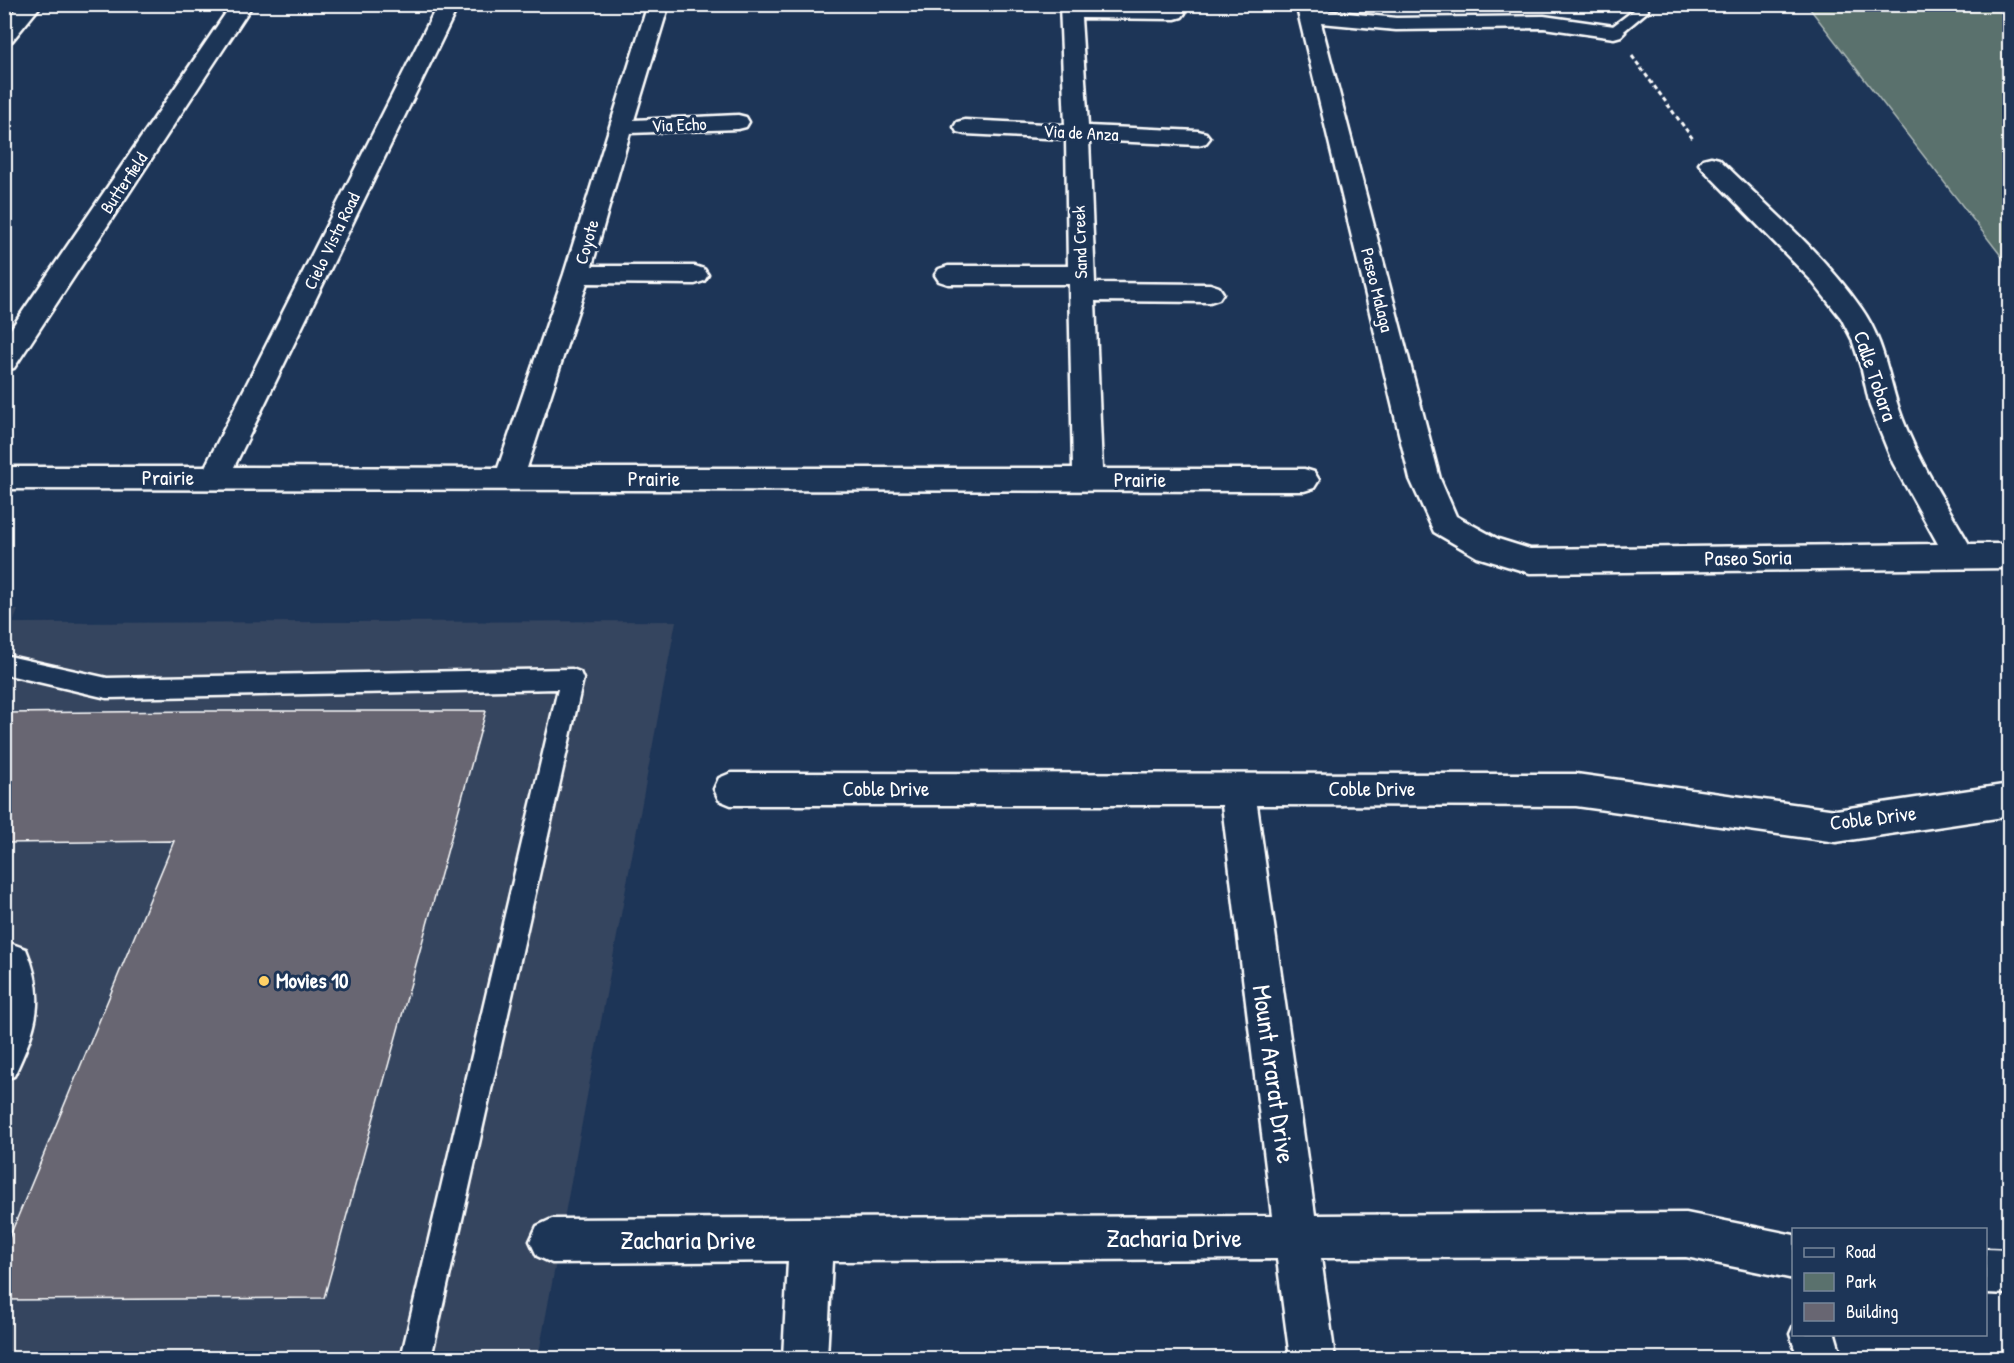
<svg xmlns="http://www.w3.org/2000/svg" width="2014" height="1363" font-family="'Patrick Hand',sans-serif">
<rect width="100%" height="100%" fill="#1d3557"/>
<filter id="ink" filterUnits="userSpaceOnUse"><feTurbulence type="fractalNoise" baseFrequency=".0167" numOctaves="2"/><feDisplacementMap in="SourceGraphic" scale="12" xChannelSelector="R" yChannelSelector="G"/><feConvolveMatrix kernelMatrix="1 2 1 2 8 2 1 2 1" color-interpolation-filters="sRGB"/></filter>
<g filter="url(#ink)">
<path fill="#34445f" d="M4,610H18L13,623L676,621L538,1358H5Z"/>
<path fill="#5a716d" stroke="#acb8b6" stroke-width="1.5" d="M1807,5H2009V266Z"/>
<path fill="#686672" stroke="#fff" stroke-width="1.5" d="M197,711H486L324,1298L4,1300V1250L174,841L4,843V713Z"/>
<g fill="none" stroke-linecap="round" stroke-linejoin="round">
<defs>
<path id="lane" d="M1633,4H1647L1648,11L1619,35H1609L1607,32L1609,29L1634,10Z
M4,655L107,678L572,669L580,672L583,679L431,1358H401L558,689L107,698L4,674Z
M4,941L26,949C47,999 36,1029 14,1076L4,1079V1036L12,991L4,967Z"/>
<path id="street" d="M20,4H42L12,41L4,42V22Z
M232,4H253L14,368L4,370V339Z
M438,4H459L234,467L498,468L564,274L648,4H669L634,120L738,115L746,117L749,122L746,127L738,129L630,133L592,266H695L704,269L708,275L704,281L695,284L587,283L527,468H1073L1069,284H948L939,281L935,275L939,269L948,266H1068L1066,139L965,134L957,132L954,127L957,122L965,120L1065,125L1060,4L1175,7L1182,9L1185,13L1182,17L1175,19L1081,18L1088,126L1198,131L1206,133L1210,138L1206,143L1198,145L1089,140L1095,283L1210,284L1219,287L1223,293L1219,299L1210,302L1095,301L1102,469H1304L1314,472L1319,480L1314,488L1304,491L4,489V467H205Z
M1296,4H1316L1318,10L1396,18L1544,16L1614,26L1621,28L1625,32L1621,36L1614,38L1544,28L1396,30L1321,23L1440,479L1456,516L1498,539L1530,549L1938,544L1893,463L1870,406L1862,370L1852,339L1841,318L1811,280L1703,169L1699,164L1703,159L1711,157L1719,159C1767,206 1823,253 1861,308C1883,339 1887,371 1898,406C1914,455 1944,500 1969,544H2010V568L1530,573L1477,557L1434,532L1410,479Z
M731,773L1576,774L1836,810L2010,784V816L1836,842L1576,806L1257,805L1315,1215L1686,1213L1794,1235V1279L1686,1257L1321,1258L1335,1358H1290L1277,1259L832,1261L827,1358H783L788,1261L552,1263L537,1256L530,1241L537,1226L552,1219L1272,1216L1222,805H731L719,800L714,789L719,778Z
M1986,1249L2010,1250V1294L1986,1293Z
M1794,1325V1334H1835L1842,1358H1798L1790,1334Z"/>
</defs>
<use href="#lane" stroke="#fff" stroke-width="5"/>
<use href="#street" stroke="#fff" stroke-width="5"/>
<path stroke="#fff" stroke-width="3" stroke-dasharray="4.5 3" stroke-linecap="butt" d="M1632,56L1693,139"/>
<use href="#lane" fill="#1d3557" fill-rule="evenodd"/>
<use href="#street" fill="#1d3557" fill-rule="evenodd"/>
</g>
</g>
<circle fill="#ffd166" stroke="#1d3557" stroke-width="2" cx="264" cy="981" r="6"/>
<g text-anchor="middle" stroke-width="6" stroke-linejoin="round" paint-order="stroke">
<g font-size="18" fill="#fff" stroke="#1d3557">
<text transform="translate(679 125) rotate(-2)" y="6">Via Echo</text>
<text transform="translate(1081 133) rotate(3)" y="6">Via de Anza</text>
<text transform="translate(124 183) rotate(-56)" y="6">Butterfield</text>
<text transform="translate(332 241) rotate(-64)" y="6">Cielo Vista Road</text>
<text transform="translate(587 242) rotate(-74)" y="6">Coyote</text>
<text transform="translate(1080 242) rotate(-92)" y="6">Sand Creek</text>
<text transform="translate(1377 290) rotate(76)" y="6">Paseo Malaga</text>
</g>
<g font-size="21" fill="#fff" stroke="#1d3557">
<text transform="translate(1875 376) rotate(71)" y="7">Calle Tobara</text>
<text x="168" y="485">Prairie</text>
<text x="654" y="486">Prairie</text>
<text x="1140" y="487">Prairie</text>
<text transform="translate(1748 558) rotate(-1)" y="7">Paseo Soria</text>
<text x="886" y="796">Coble Drive</text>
<text x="1372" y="796">Coble Drive</text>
<text transform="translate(1873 818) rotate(-7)" y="7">Coble Drive</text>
</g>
<g font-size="21" font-weight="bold" fill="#fff" stroke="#1d3557" text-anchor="start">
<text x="276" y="988">Movies 10</text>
</g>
<g font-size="26" fill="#fff" stroke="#1d3557">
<text transform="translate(1274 1074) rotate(82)" y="9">Mount Ararat Drive</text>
<text x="1174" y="1247">Zacharia Drive</text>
<text x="688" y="1249">Zacharia Drive</text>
</g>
</g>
<rect width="2014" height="1363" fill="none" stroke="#1d3557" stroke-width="24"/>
<rect x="12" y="12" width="1990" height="1339" fill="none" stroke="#fff" stroke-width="2" filter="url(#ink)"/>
<rect x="1792" y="1228" width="195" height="108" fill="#1d3557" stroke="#77869a" stroke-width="1.5"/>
<rect x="1804" y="1248" width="30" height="9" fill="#1d3557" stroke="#77869a" stroke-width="1.5"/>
<text x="1846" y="1258" font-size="18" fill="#ffffff">Road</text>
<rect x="1804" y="1273" width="30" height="18" fill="#5a716d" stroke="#77869a" stroke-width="1.5"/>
<text x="1846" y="1288" font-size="18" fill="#ffffff">Park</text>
<rect x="1804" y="1303" width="30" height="18" fill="#686672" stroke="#77869a" stroke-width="1.5"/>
<text x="1846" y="1318" font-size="18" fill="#ffffff">Building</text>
</svg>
